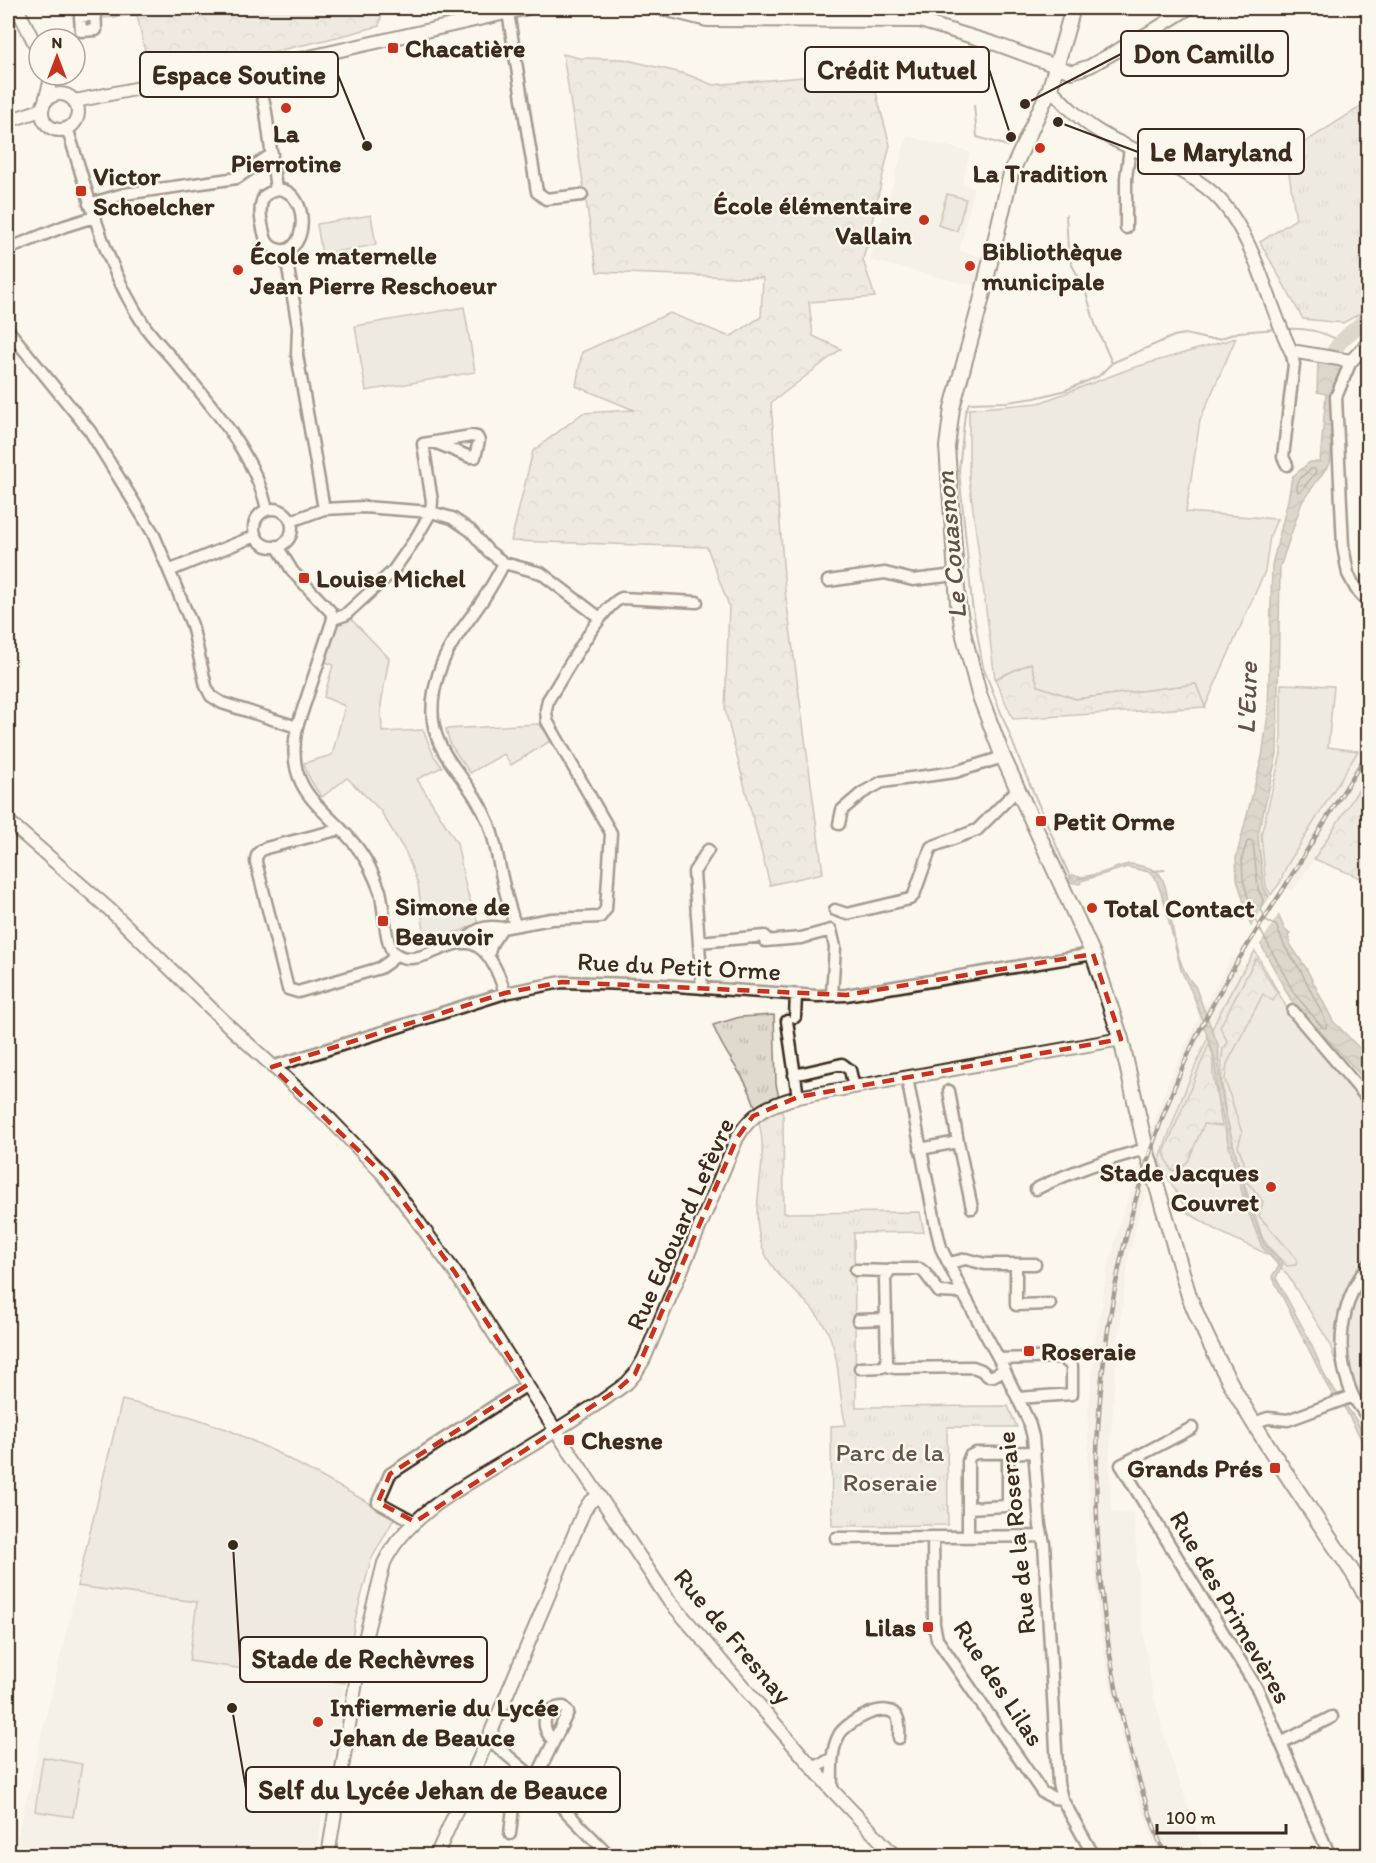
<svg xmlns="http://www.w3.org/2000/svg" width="1376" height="1863" font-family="Itim,sans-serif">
<defs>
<pattern id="forest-crowns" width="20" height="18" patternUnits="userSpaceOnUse" patternTransform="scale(1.5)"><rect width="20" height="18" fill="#dfd9ce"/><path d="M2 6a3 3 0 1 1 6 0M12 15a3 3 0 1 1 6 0" fill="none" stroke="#c0bab0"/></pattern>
<pattern id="park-tufts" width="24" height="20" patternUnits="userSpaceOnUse" patternTransform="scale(1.5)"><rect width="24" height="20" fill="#dfd9ce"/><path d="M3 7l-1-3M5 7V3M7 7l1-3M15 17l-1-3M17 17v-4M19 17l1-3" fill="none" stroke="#c0bab0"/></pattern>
<pattern id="water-waves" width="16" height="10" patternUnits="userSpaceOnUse" patternTransform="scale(1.5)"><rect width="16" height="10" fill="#b6aea2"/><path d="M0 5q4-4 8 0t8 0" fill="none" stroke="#958e83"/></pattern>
</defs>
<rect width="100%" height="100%" fill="#fbf7ec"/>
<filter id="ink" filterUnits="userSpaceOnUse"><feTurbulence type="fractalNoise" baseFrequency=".0167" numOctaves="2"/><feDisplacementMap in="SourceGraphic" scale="12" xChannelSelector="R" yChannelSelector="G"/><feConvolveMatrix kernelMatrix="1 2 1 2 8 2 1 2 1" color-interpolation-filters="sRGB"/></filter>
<g filter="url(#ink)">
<path fill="#ede8dd" d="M907,136L970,152L962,184L974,188L960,251L983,257L978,287L870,260Z
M1368,736V775L1293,892L1280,883L1286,867Z
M1231,958L1245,967L1213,1024L1194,1065L1140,1210L1128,1262L1117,1352L1110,1451L1111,1512L1134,1513L1140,1607L1151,1683L1164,1736L1205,1855H1158L1129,1771L1108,1676L1099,1624L1088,1488V1416L1096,1336L1107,1272L1121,1218L1167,1084L1206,1003Z
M77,1586L197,1602L189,1661L345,1683L316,1855L13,1856Z"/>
<path fill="#dfd9ce" stroke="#8d8276" stroke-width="1.5" d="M947,194L966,199L957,231L938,225Z
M371,215L376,245L322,254L317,224Z
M464,307L475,372L366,391L355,326Z
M1236,338L1200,420L1186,512L1277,519L1270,536L1265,571L1205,707L1196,684L1076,699L1038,686L1031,663L995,679L969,478V409L1039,403L1132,368Z
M349,617L389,658L381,704L382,732L423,730L434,756L442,767L417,779L457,843L466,888L478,923L461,931L425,939L418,884L406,853L380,810L347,778L322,797C313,786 307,776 304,763L332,755L345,706L324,697L333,665L324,661C329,643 329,625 349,617Z
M1281,684L1334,686L1328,747L1358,751L1286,867L1280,883L1271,895L1266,887L1261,835L1281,754Z
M539,724L552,740L511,765L504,754L470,773L450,744L446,729Z
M1255,951L1292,1017L1368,1110V1411L1342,1382L1329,1342L1288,1276L1269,1255L1220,1232L1188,1213L1159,1162C1184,1088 1213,1017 1255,951Z
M122,1400L192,1417L229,1430L274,1451L395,1517L371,1560L355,1620L345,1683L189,1661L197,1602L77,1586Z
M43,1757L82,1764L73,1817L35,1811Z"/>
<path fill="url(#forest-crowns)" stroke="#8d8276" stroke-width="1.5" d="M101,8H383L379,26C304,47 227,62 150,74L137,15L102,18Z
M563,54L579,58L623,59L686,74L713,85L826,75L874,86L890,145L863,260L875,297L809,302L813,336L841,349L771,403L785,590L823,873L770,885L725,710L729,606L707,547L511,541L533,451L583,413L634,410L576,386L582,352L670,313L730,337L761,317L763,278L597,272Z
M1031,663L1038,686L1076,699L1196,684L1205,707L1013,719L995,679Z
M1368,775V881L1314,859Z
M1256,958L1277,993L1273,1001L1263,994L1227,1064L1225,1080L1242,1133L1238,1146L1244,1162L1245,1181L1253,1188L1263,1202L1259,1216L1297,1259L1296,1265L1287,1266C1280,1258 1271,1251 1265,1242C1260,1236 1260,1228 1257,1221C1240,1175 1215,1097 1223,1049L1228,1043L1220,1027Z
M1209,1044L1213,1055V1075L1222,1126L1204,1124L1188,1161L1178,1171L1171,1170L1164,1153Z"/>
<path fill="url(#park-tufts)" stroke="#8d8276" stroke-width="1.5" d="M1368,102V309L1343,323L1303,319L1260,242L1296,219L1286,154Z
M774,1015L776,1084L783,1116L784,1213L920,1212L924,1232L854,1233L856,1407L1008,1406L1017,1427H947L948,1525L832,1526L831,1426L846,1425C837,1393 842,1359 826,1328C808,1296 774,1281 762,1246C749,1208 767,1171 761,1133C758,1114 752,1093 742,1077C731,1059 720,1045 713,1025L740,1017Z"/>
<path fill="url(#water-waves)" stroke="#85796d" stroke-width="1.5" d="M1318,361L1342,365L1332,395V445L1330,463L1302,502L1280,567L1277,754L1258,835L1264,888L1271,900L1266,908L1272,919L1277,912L1285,930L1290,934L1288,935L1290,944L1306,968L1333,1021L1368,1057V1083L1291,1000L1251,926L1237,879L1236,858L1262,757L1268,714L1272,565L1288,500L1292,477L1310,462H1320L1326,394L1317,392Z
M1129,864C1137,865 1155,867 1160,875C1165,881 1167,893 1168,902C1174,929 1175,966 1195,986L1218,1045L1220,1080L1224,1107L1248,1203L1264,1244L1283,1264L1276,1278L1308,1337L1326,1378L1356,1420L1368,1444V1452L1343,1405L1335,1399L1326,1384L1272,1276L1280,1265L1262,1247L1245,1203L1229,1146L1217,1093L1214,1055L1194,997L1181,970L1164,901L1155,877L1149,872L1127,867L1081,881L1080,884L1068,882L1072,874C1084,883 1113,867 1129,864Z"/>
<path fill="#fbf7ec" d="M1271,895L1274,900L1270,908L1272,913L1276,909L1280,912L1259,946L1250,929Z"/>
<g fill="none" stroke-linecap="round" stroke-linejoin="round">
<path stroke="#6c5f53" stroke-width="1.5" d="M1311,469H1315L1316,472L1301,491L1298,492C1294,481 1303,476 1311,469Z
M1250,840L1253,842L1258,889L1263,900L1261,909L1267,922L1276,925L1285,947L1301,971L1327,1024L1326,1028L1322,1027L1294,993L1253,916L1243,879L1242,858L1247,842Z"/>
<path stroke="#85796d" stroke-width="2" d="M959,10V8
M974,105L977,137L1008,146
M1066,215L1068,248L1071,263L1085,289L1095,324L1112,363
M1286,329C1307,328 1321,331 1340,341
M1153,871L1165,870
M1073,878L1070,877L1022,766L983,667L972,604L959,470L965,413L969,403L1007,402L1035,398L1066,390L1099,376L1112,363L1174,336L1185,334L1207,339H1219L1239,332L1277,329
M1078,879L1093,875"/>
<path stroke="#b6aea2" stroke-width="15" d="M1328,371C1329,346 1351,332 1368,318"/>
<defs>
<path id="minor" d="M95,8L96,30L81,31L80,17L96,14
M779,8V21
M508,12L537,192L546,199L582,195
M257,69L266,112L276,189
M65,130L69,134C91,203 105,267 146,328C157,343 171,356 182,370C216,410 255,457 267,509
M276,189C314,190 307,264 274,248C268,245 265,239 264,233C261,221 258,208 264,196Z
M89,204L124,194L237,178L272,154
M1126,228V178L1130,148
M8,249L65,226L94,217
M285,250L298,327L297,355L324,509
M8,330L90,431L153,533L192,625L206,686L211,696L222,703L297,727
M1351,361L1336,397L1343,546L1348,574L1356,589L1368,602
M1287,465L1283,457L1294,364L1291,351
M254 528a19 19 0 1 1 38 0a19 19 0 1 1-38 0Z
M291,521L324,509L364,507L431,512L452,518L471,531L488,551L504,563L541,573L600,618
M277,546L293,572L331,612L333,619
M504,563C498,575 491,587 484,598C468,623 448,643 439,672C414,750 465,764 489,824C496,843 498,862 503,882C506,896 511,911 515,925
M171,570L255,536
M828,581L885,573L913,580L955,575
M333,619L297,727C281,803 340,810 369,866C373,874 377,883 380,891C384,905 385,946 394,953C431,979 474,892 505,993
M333,619L345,615L393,571L416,538L431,512L432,501L423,444L471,436L477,437L479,441L475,457H470L434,442
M839,824L842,810L862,793L882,782L955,772L1003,757
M341,829L266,848C259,851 256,854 256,862L288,989L298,992L380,968L390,961L396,954
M835,910L847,914L910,899L914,895L931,847L977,830L1018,789
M699,942L765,936V941L801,938L831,930L835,947L832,995
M465,943C474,928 486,925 502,928
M488,956L492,943L502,928L551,919L600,917L606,909L611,833L547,721L546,710L548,700C562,679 602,604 622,598L697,602
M702,988L694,872L708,850
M1293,1011L1368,1099
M795,1017L796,995
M787,1021L798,1097
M272,1067L505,993L562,982L662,985L817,996L846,995L1093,954
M794,1075L842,1064L850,1070L854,1087
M907,1078L936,1227L941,1248L963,1293L999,1359L1029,1422L1033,1437L1040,1526L1044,1543L1058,1783L1062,1799L1094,1856
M958,1142L972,1208
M920,1149L958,1142L949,1091
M1036,1189C1072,1171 1108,1159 1146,1149
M949,1263L966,1259L985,1264H1016V1305L1050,1304
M1016,1264H1035
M1368,1265C1340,1303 1333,1352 1353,1396C1357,1404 1364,1411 1368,1419
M856,1270L889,1271
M963,1293L939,1292L925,1273L920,1269H893L889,1271L885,1279L887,1363L890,1367L895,1368L973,1367L981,1370L988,1376H993L1004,1370
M858,1320L886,1319
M999,1359L1061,1357L1072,1366V1394L1018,1398
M860,1368L882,1367L888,1365
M1253,1423L1268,1418L1288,1420L1353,1396
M1192,1428L1121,1465L1258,1690L1330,1856
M968,1508L1006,1506L1008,1500V1452
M415,1522L378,1502L390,1474L527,1385
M933,1537L934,1624L937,1639L1042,1792L1054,1798L1062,1799
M968,1537V1461L970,1456L976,1453L1035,1452
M836,1538L1042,1536
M488,1739L527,1772L610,1856
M1281,1743L1332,1717
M812,1765L822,1764L832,1758
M535,1780L568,1712L564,1707C542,1707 539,1728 554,1741
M832,1790C832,1771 830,1752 839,1735C846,1722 890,1697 898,1719C900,1724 899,1733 899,1738
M510,1834L514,1798L527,1772"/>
<path id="tertiary" d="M17,8L39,52
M659,8L707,20L920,21L996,44L1072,72L1090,66L1154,30L1189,8
M911,8L915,20
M1050,88C1064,103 1080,120 1098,131C1137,155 1189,166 1221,201C1256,241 1268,304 1291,351L1351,361L1368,343
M42 112a18 18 0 1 1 36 0a18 18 0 1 1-36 0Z
M45,101L51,79
M75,101L155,85L265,67L528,8
M8,121L41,110
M8,821L110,910L231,1028L326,1115L384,1175L454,1271L556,1431L667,1598L832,1790L895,1856
M328,1856L359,1663L384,1563C408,1511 477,1479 524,1450C551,1434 576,1417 602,1401L627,1383L635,1374L644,1359L737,1138C752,1112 769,1105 798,1097L1121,1039
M436,1856L488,1739L584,1511L589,1503L598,1496"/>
<path id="secondary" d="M1073,8L1050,88L1011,173L981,301L952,408L947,447L958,603L964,636L979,694L1003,757L1093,954L1121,1039L1146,1149L1189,1296C1229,1398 1295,1486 1355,1576L1368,1600"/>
</defs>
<use href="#minor" stroke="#3b2a1e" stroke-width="15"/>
<use href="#tertiary" stroke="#3b2a1e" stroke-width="16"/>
<use href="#secondary" stroke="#3b2a1e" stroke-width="18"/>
<use href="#minor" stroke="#fbf7ec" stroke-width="10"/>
<use href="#tertiary" stroke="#fbf7ec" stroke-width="12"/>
<use href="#secondary" stroke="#fbf7ec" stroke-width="14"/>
<defs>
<path id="rail" d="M1165,1856C1064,1596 1076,1299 1192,1046C1218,990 1251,939 1284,888C1312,843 1339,797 1368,753"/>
</defs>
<use href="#rail" stroke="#3b2a1e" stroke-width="4.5"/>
<use href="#rail" stroke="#fbf7ec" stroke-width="2" stroke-dasharray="7" stroke-linecap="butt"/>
</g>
</g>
<path d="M0 0H1376V1863H0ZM1093,954L1121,1039L798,1097L753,1116L737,1138L635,1374L617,1390L415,1522L378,1502L390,1474L527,1385L454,1271L384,1175L272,1067L505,993L562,982L846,995Z" fill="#fbf7ec" fill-opacity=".55" fill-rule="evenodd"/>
<path fill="none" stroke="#c8321e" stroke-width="4.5" stroke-dasharray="12 8" stroke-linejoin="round" d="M1093,954L1121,1039L798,1097L753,1116L737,1138L635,1374L617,1390L415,1522L378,1502L390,1474L527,1385L454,1271L384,1175L272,1067L505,993L562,982L846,995Z"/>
<g fill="#c8321e" stroke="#fbf7ec" stroke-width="2">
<rect x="387" y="42" width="12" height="12" rx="3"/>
<circle cx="286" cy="108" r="6"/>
<circle cx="1040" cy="148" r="6"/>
<rect x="75" y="185" width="12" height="12" rx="3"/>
<circle cx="924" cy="220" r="6"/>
<circle cx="970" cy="266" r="6"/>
<circle cx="238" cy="270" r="6"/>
<rect x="298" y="572" width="12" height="12" rx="3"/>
<rect x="1035" y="815" width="12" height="12" rx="3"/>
<circle cx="1092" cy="908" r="6"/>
<rect x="377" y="915" width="12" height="12" rx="3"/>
<circle cx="1271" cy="1187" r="6"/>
<rect x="1023" y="1345" width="12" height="12" rx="3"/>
<rect x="563" y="1434" width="12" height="12" rx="3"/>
<rect x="1269" y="1462" width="12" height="12" rx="3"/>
<rect x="922" y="1621" width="12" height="12" rx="3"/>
<circle cx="318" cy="1722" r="6"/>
</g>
<g text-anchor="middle" stroke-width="5" stroke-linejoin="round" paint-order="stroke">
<g font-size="26" font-weight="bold" fill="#3b2a1e" stroke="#fbf7ec" text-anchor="start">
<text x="405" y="57">Chacatière</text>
<text x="286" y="142" text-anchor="middle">La<tspan x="286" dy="30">Pierrotine</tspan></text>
<text x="1040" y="182" text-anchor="middle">La Tradition</text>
<text x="93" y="185">Victor<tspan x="93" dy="30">Schoelcher</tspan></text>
<text x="912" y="214" text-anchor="end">École élémentaire<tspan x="912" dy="30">Vallain</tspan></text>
<text x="982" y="260">Bibliothèque<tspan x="982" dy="30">municipale</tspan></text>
<text x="250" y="264">École maternelle<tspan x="250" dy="30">Jean Pierre Reschoeur</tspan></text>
<text x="316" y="587">Louise Michel</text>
<text x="1053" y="830">Petit Orme</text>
<text x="395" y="915">Simone de<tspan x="395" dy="30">Beauvoir</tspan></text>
<text x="1104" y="917">Total Contact</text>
<text x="1259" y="1181" text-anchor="end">Stade Jacques<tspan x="1259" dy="30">Couvret</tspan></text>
<text x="1041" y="1360">Roseraie</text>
<text x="581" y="1449">Chesne</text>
<text x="1263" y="1477" text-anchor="end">Grands Prés</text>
<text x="916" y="1636" text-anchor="end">Lilas</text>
<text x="330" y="1716">Infiermerie du Lycée<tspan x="330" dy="30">Jehan de Beauce</tspan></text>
</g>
<g font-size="26" fill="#3b2a1e" stroke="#fbf7ec">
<text transform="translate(679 966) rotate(3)" y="9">Rue du Petit Orme</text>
<text transform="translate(680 1224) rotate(-66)" y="9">Rue Edouard Lefèvre</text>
<text transform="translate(1016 1533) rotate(-96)" y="9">Rue de la Roseraie</text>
<text transform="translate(1231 1607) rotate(60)" y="9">Rue des Primevères</text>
<text transform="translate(733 1636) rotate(50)" y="9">Rue de Fresnay</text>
<text transform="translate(999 1683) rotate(57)" y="9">Rue des Lilas</text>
</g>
<g font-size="26" fill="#64564a" stroke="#fbf7ec">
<text x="890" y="1461">Parc de la<tspan x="890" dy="30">Roseraie</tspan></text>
</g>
<g font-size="27" font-style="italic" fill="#605246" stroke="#fbf7ec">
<text transform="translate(951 545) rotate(-95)" y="9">Le Couasnon</text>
<text transform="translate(1247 698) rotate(-88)" y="9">L'Eure</text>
</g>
</g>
<path fill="none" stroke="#3b2a1e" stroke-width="2" d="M1025 104L1121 54M1011 137L989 69M367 146L338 75M1058 122L1138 152M233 1545L240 1659M232 1708L246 1789"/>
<g fill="#3b2a1e" stroke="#fbf7ec" stroke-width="2">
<circle cx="1025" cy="104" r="6"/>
<circle cx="1011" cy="137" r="6"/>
<circle cx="367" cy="146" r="6"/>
<circle cx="1058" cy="122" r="6"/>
<circle cx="233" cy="1545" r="6"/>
<circle cx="232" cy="1708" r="6"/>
</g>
<g fill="#fbf7ec" stroke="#3b2a1e" stroke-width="2">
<rect x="1121" y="31" width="167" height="45" rx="6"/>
<rect x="805" y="47" width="184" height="45" rx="6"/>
<rect x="140" y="52" width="198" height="45" rx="6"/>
<rect x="1138" y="129" width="166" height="45" rx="6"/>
<rect x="240" y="1637" width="247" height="45" rx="6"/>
<rect x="246" y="1767" width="374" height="45" rx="6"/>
</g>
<g font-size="27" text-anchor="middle" font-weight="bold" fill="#3b2a1e">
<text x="1204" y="63">Don Camillo</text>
<text x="897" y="79">Crédit Mutuel</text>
<text x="239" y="84">Espace Soutine</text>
<text x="1221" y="161">Le Maryland</text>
<text x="363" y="1668">Stade de Rechèvres</text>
<text x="433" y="1799">Self du Lycée Jehan de Beauce</text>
</g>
<rect width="1376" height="1863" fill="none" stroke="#fbf7ec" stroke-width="30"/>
<rect x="15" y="15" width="1346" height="1833" fill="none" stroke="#3b2a1e" stroke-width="2" filter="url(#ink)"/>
<g transform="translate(57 57)"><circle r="28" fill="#fbf7ec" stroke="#aea59a" stroke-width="1.5"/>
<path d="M0-4.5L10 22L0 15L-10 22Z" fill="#c8321e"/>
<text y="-9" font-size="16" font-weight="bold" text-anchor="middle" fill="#3b2a1e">N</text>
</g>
<path d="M1157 1824v9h129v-9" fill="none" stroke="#3b2a1e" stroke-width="3"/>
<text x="1166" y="1824" font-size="18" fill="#3b2a1e" stroke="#fbf7ec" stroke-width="4.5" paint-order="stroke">100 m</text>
</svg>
